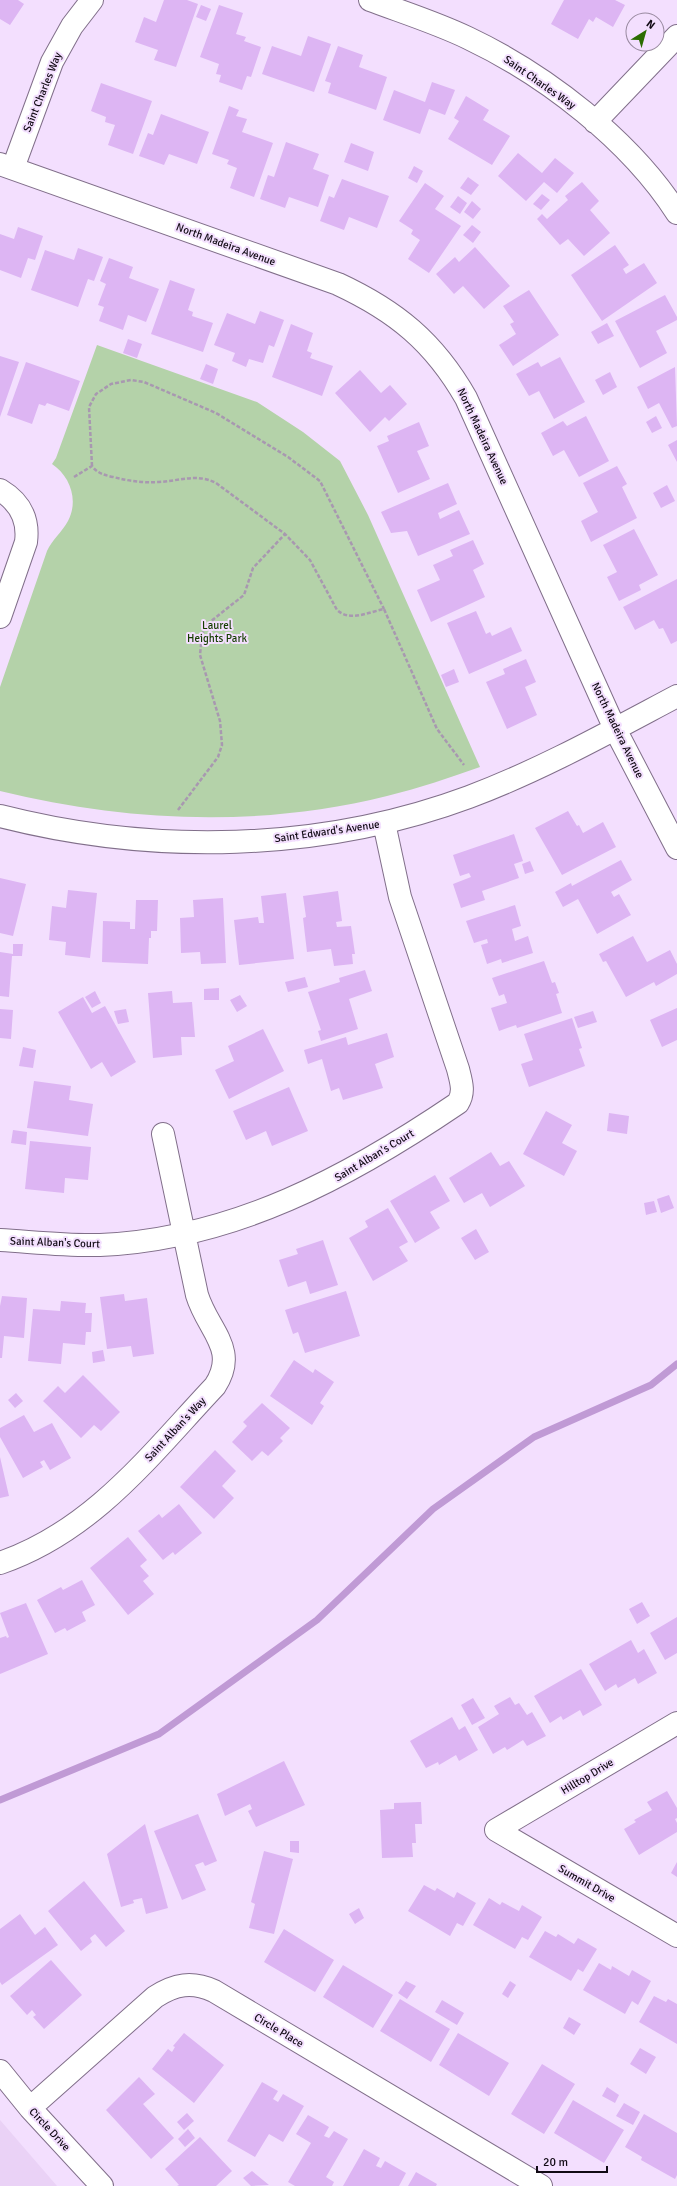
<svg xmlns="http://www.w3.org/2000/svg" width="677" height="2186" font-family="Signika,sans-serif">
<rect width="100%" height="100%" fill="#f3dffe"/>
<path fill="#ead2f6" d="M0,2120L57,2186H0Z"/>
<path fill="#b4d2a9" d="M97,345L257,402L303,432L340,461L368,515L480,767C449,778 419,788 387,796C258,828 128,822 0,791V687L47,551C52,540 62,532 68,521C79,500 70,476 52,464L56,458Z"/>
<g fill="none" stroke-linecap="round" stroke-linejoin="round">
<path stroke="#c09ad5" stroke-width="7" d="M0,1800L159,1734L317,1620L433,1509L534,1437L651,1385L677,1364"/>
</g>
<path fill="#ddb5f3" d="M0,0H18L24,4L10,25L0,19Z
M164,0H187L198,4L176,67L154,60L158,50L135,42L144,17L156,22Z
M564,0H615L625,5L613,27L596,17L593,22L589,19L578,39L551,24Z
M201,5L211,9L206,21L196,17Z
M219,5L243,13L236,34L246,37L244,41L261,47L251,77L247,76L242,90L219,82L221,75L216,74L219,64L200,57Z
M308,36L331,44L314,92L262,74L272,46L301,56Z
M338,46L363,55L359,67L387,77L376,110L328,93L331,83L325,81Z
M432,82L455,90L445,115L429,109L420,134L383,120L394,90L425,102Z
M101,83L152,101L133,154L108,145L115,125L105,122L106,117L91,111Z
M466,96L489,110L483,120L510,136L492,165L448,139L459,121L454,118Z
M229,106L239,110L236,116L247,119L242,132L273,143L254,197L230,188L237,168L227,164L229,160L212,154Z
M161,114L209,132L197,164L169,154L164,165L139,156L148,133L153,135Z
M286,142L319,154L313,169L329,175L318,207L289,197L285,208L260,199L268,175L274,177Z
M351,143L374,152L368,171L344,162Z
M518,153L542,173L555,158L574,173L557,193L544,182L526,201L498,176Z
M414,166L423,171L417,183L408,178Z
M468,177L479,185L471,195L460,188Z
M342,179L389,196L377,228L349,217L344,230L320,221L329,196L334,198Z
M582,182L599,201L590,210L610,233L584,256L568,239L560,245L537,219L542,214L547,219L568,200L565,196Z
M425,183L444,196L435,209L461,226L429,273L408,259L420,240L411,234L413,230L399,221Z
M542,194L550,200L541,210L533,204Z
M458,196L467,203L460,214L450,207Z
M472,201L481,209L473,219L464,212Z
M472,225L481,232L473,243L463,235Z
M18,227L43,236L35,260L28,258L21,278L0,270V234L14,239Z
M615,245L629,265L623,269L626,274L644,263L657,283L602,321L571,275Z
M475,247L510,286L484,309L463,286L454,294L436,274L455,257L459,262Z
M78,248L103,257L94,281L88,279L78,307L31,290L45,250L74,260Z
M109,258L133,267L129,278L159,289L146,322L128,315L123,330L99,321L104,307L98,305L106,284L100,281Z
M170,280L195,289L188,310L193,312L192,316L213,323L203,352L151,334Z
M529,290L559,335L513,366L499,345L516,334L510,324L514,322L503,306Z
M665,295L677,317V320L656,331L667,353L640,368L615,321Z
M260,311L284,320L274,347L269,345L263,363L249,359L246,367L232,361L235,353L214,345L227,313L255,324Z
M607,323L614,336L598,344L591,332Z
M291,324L313,333L307,351L312,353L310,358L333,366L322,396L272,377Z
M128,339L142,344L137,358L123,353Z
M0,356L19,362L0,417Z
M560,357L585,402L554,419L539,391L529,396L516,374L538,362L541,367Z
M26,362L80,381L69,411L47,403L45,406L39,404L32,424L7,415Z
M206,364L218,369L213,384L200,379Z
M675,367L677,426L672,428L659,403L648,409L637,387Z
M360,370L381,393L390,385L407,404L389,421L385,417L370,432L335,393Z
M610,372L617,387L603,395L595,380Z
M586,416L609,461L579,477L564,450L553,456L541,433L563,421L567,426Z
M656,416L662,428L652,433L646,422Z
M419,422L429,446L417,451L430,479L398,493L377,446L389,441L387,436Z
M677,440V462L668,445Z
M617,466L627,484L622,487L637,518L591,542L581,521L598,512L583,483Z
M448,483L457,504L438,513L440,519L459,510L470,534L418,556L407,531L391,533L381,512Z
M667,485L675,501L661,508L653,493Z
M634,529L658,575L639,585L641,590L619,601L607,577L617,572L603,545Z
M473,540L484,564L473,570L485,597L431,622L417,590L440,580L433,565L453,556L450,550Z
M677,579V641L671,644L663,628L659,629L654,620L635,630L623,607Z
M476,611L486,634L490,632L492,636L511,627L522,651L469,674L447,623Z
M526,659L536,682L525,687L537,715L507,729L486,682L505,674L503,669Z
M454,669L459,682L446,687L441,675Z
M568,811L577,826L579,825L583,833L603,822L616,847L562,875L535,828Z
M514,834L523,861L514,864L519,878L482,891L485,900L461,908L453,884L471,877L469,873L460,876L453,855Z
M621,860L632,880L611,892L614,897L619,894L631,915L597,934L578,899L563,907L555,892L571,883L572,886Z
M530,861L534,871L525,874L522,864Z
M0,878L26,884L13,936L0,933Z
M68,890L97,893L90,958L65,955L66,942L49,940L52,906L66,908Z
M338,891L342,921L336,922L337,927L351,926L355,954H352L353,964L334,966L331,949L307,952L303,918L306,917L303,896Z
M286,893L294,959L239,965L234,920L258,917L259,923H264L261,896Z
M223,898L226,963L201,964L200,952L181,953L180,918L194,917L193,900Z
M136,900H158L157,931H151V938H149L148,964L102,962L103,921L130,922V929H135Z
M515,905L521,926L512,929L515,941L528,936L533,953L502,963L501,959L487,964L481,945L488,943L487,939L474,943L466,921Z
M633,936L647,962L670,950L677,964V974L656,986L654,982L626,997L606,961L603,962L599,954Z
M13,944H23L22,956H12L9,997L0,996V952L13,954Z
M544,961L552,983L555,982L559,993L556,994L562,1013L517,1028L516,1025L499,1031L491,1008L507,1003L504,994L499,996L492,978Z
M365,970L372,991L349,999L358,1029L321,1041L318,1031L321,1030L308,992L340,982L339,978Z
M305,977L308,987L288,992L285,982Z
M219,988V1000H204V989Z
M95,991L101,1003L92,1008L85,997Z
M172,991L173,1003L192,1002L195,1037H181L182,1055L153,1058L148,993Z
M240,995L247,1006L237,1012L230,1000Z
M83,997L92,1013L105,1006L136,1062L111,1077L102,1062L91,1069L58,1012Z
M677,1008V1040L662,1047L650,1020Z
M0,1009L13,1010L11,1039L0,1038Z
M126,1009L129,1022L118,1024L114,1011Z
M593,1011L597,1022L578,1028L574,1017Z
M572,1018L582,1048L579,1049L585,1066L529,1087L521,1064L533,1060L524,1034Z
M263,1029L284,1071L229,1099L215,1070L234,1061L228,1046Z
M387,1033L394,1057L375,1064L383,1088L343,1100L339,1088L331,1091L322,1059L308,1064L304,1050L346,1037L348,1045Z
M23,1047L36,1050L33,1068L19,1066Z
M34,1081L71,1086L69,1100L93,1104L88,1136L27,1128Z
M289,1087L308,1131L272,1146L266,1131L246,1140L233,1111Z
M546,1111L572,1125L562,1143L577,1151L564,1176L523,1154Z
M609,1113L629,1116L627,1134L607,1131Z
M13,1130L27,1132L26,1145L11,1143Z
M30,1141L91,1147L88,1180L65,1178L64,1193L25,1189Z
M491,1152L500,1166L509,1161L525,1186L490,1207L482,1193L464,1203L449,1178Z
M435,1175L450,1201L430,1212L440,1228L415,1243L390,1201Z
M669,1195L674,1208L661,1213L657,1199Z
M654,1201L657,1212L646,1215L644,1203Z
M388,1208L408,1242L399,1247L408,1261L373,1281L349,1238L368,1227L365,1221Z
M476,1229L489,1252L475,1260L461,1238Z
M323,1240L338,1285L310,1294L306,1281L288,1287L279,1260L298,1254L296,1249Z
M346,1291L360,1336L305,1353L298,1332L293,1334L285,1310Z
M124,1294L125,1301L147,1298L154,1354L133,1357L131,1346L107,1349L100,1297Z
M2,1296L27,1298L24,1338L4,1336L2,1358H0V1306Z
M61,1301L86,1303L85,1313H92L91,1332H86L85,1345L63,1343L61,1364L28,1361L33,1309L60,1311Z
M103,1350L105,1361L93,1363L92,1352Z
M294,1360L313,1373L315,1369L334,1382L320,1403L324,1406L312,1425L270,1396Z
M83,1375L120,1412L101,1431L94,1425L81,1438L43,1401L58,1386L65,1393Z
M16,1393L23,1401L15,1408L8,1400Z
M262,1403L290,1428L280,1438L283,1441L268,1456L262,1451L252,1461L232,1442L247,1426L243,1422Z
M24,1415L34,1432L52,1423L71,1458L50,1470L44,1460L40,1462L43,1467L23,1478L0,1437V1428Z
M215,1450L236,1471L222,1486L234,1498L214,1519L180,1487Z
M0,1457L9,1496L0,1498Z
M179,1504L202,1533L175,1555L173,1552L163,1560L138,1531L159,1514L162,1518Z
M128,1537L147,1560L140,1566L149,1576L143,1581L154,1594L128,1615L90,1568Z
M82,1580L95,1605L82,1612L86,1621L67,1631L65,1628L55,1633L37,1600L61,1587L63,1590Z
M642,1602L650,1616L637,1624L629,1609Z
M26,1603L48,1654L0,1674V1638L6,1636L7,1638L9,1637L0,1613Z
M677,1617V1653L665,1660L650,1633Z
M631,1640L638,1653L644,1649L657,1673L638,1684L635,1678L618,1688L616,1684L605,1691L589,1664Z
M581,1669L602,1705L583,1716L580,1710L563,1720L561,1716L550,1723L534,1696Z
M510,1697L515,1705L519,1703L527,1715L532,1712L546,1736L527,1746L523,1740L507,1750L505,1747L493,1754L478,1727L499,1714L494,1706Z
M473,1698L485,1718L472,1725L461,1705Z
M452,1717L459,1730L465,1726L478,1750L459,1761L456,1755L439,1765L438,1762L426,1768L410,1741Z
M284,1761L305,1805L256,1827L248,1811L252,1809L250,1804L225,1816L217,1794Z
M667,1791L677,1808V1818L675,1819L677,1823V1832L639,1855L624,1829L636,1822L634,1820L652,1810L647,1802Z
M421,1802L422,1824H415L416,1843H412L413,1857L382,1858L380,1810L394,1809V1803Z
M198,1814L217,1861L205,1866L203,1862L195,1865L206,1890L182,1900L154,1831Z
M145,1824L168,1908L146,1914L142,1898L133,1900L134,1903L121,1907L107,1854Z
M290,1841H299V1853L290,1852Z
M264,1851L293,1859L274,1934L249,1928L255,1904L251,1902Z
M677,1862V1877L671,1873Z
M84,1881L125,1931L106,1947L95,1934L90,1938L92,1942L81,1951L48,1911Z
M424,1885L435,1891L437,1888L454,1898L457,1892L476,1903L463,1926L457,1923L450,1936L408,1911Z
M489,1898L500,1905L502,1902L519,1911L522,1905L542,1917L528,1940L522,1937L515,1949L473,1925Z
M359,1908L364,1918L355,1924L349,1914Z
M20,1914L35,1935L45,1927L58,1945L2,1985L0,1982V1929Z
M284,1929L334,1960L315,1992L264,1962Z
M545,1931L556,1937L558,1934L574,1944L578,1938L597,1949L583,1972L578,1969L571,1981L529,1957Z
M51,1960L82,1995L44,2029L33,2017L36,2015L32,2010L27,2015L10,1996Z
M599,1963L611,1970L612,1966L629,1976L632,1970L651,1981L638,2005L632,2001L625,2014L583,1990Z
M343,1965L393,1995L373,2028L323,1997Z
M406,1981L416,1986L407,1999L398,1993Z
M510,1981L516,1985L508,1998L502,1994Z
M654,1996L666,2002L668,1999L677,2004V2044L639,2022Z
M400,1999L450,2029L431,2062L380,2031Z
M442,2000L464,2013L457,2025L435,2012Z
M569,2017L581,2024L574,2035L563,2028Z
M184,2033L224,2065L194,2103L152,2069L168,2049L172,2052L175,2047L173,2046Z
M458,2033L509,2063L489,2096L439,2065Z
M640,2048L656,2057L646,2074L630,2064Z
M542,2064L575,2084L544,2134L511,2114Z
M139,2077L155,2094L143,2104L174,2138L151,2159L106,2110Z
M262,2082L278,2091L273,2099L278,2102L283,2094L304,2106L283,2142L269,2134L255,2157L227,2141Z
M607,2087L619,2095L615,2103L602,2096Z
M573,2100L624,2130L604,2163L554,2133Z
M624,2103L640,2112L633,2125L616,2116Z
M187,2113L194,2121L184,2130L177,2122Z
M644,2114L677,2133V2175L675,2179L641,2160L642,2157L625,2147Z
M308,2115L329,2127L324,2136L329,2138L334,2131L348,2139L326,2177L334,2182L332,2186H295L288,2182L311,2143L296,2134Z
M188,2129L195,2138L185,2147L178,2139Z
M200,2137L232,2171L216,2186H177L179,2185L165,2169Z
M364,2149L380,2158L376,2166L381,2168L385,2161L406,2173L399,2186H343Z
M252,2171L269,2185L251,2186L243,2178Z
M416,2172L437,2184L436,2186H408Z"/>
<g fill="none" stroke-linecap="round" stroke-linejoin="round">
<defs>
<path id="minor" d="M370,0C402,12 437,23 468,38C546,75 630,140 677,213
M595,122L677,36
M0,164L338,284C396,311 434,342 466,398L615,729L677,848
M13,168L52,62L72,26L92,0
M0,490C20,502 29,519 26,542L0,617
M0,816C153,855 321,852 469,797C541,770 609,732 677,696
M0,1240C33,1242 66,1246 100,1245C234,1239 349,1177 458,1103C465,1092 461,1081 458,1069L400,897L384,823
M0,1563C93,1531 150,1455 215,1386C239,1349 208,1331 197,1295L163,1134
M677,1723L496,1830L677,1936
M0,2071L30,2108L102,2186
M30,2108L155,1997C175,1984 192,1981 214,1991L541,2186"/>
</defs>
<use href="#minor" stroke="#816f8a" stroke-width="24"/>
<path stroke="#a898b0" stroke-width="2.5" stroke-dasharray="4 2" stroke-linecap="butt" d="M92,466L89,407L96,394L111,384L131,380L144,382L216,413L288,457L320,481L384,609
M74,477L92,466C97,473 104,475 113,477C129,481 142,483 159,482C179,481 197,473 216,483L285,534L310,560L337,610C350,622 369,612 384,609L437,729L464,765
M178,810L218,757L222,745L220,721L200,655L202,634L210,622L244,595L253,568L285,534"/>
<use href="#minor" stroke="#fff" stroke-width="22"/>
</g>
<g text-anchor="middle" stroke-width="4" stroke-linejoin="round" paint-order="stroke">
<g font-size="11" fill="#110a14" stroke="#f3dffe">
<text transform="translate(540 82) rotate(35)" y="4">Saint Charles Way</text>
<text transform="translate(42 92) rotate(-68)" y="4">Saint Charles Way</text>
<text transform="translate(226 244) rotate(20)" y="4">North Madeira Avenue</text>
<text transform="translate(483 436) rotate(65)" y="4">North Madeira Avenue</text>
<text transform="translate(618 730) rotate(64)" y="4">North Madeira Avenue</text>
<text transform="translate(327 831) rotate(-8)" y="4">Saint Edward's Avenue</text>
<text transform="translate(374 1155) rotate(-31)" y="4">Saint Alban's Court</text>
<text transform="translate(55 1242) rotate(2)" y="4">Saint Alban's Court</text>
<text transform="translate(175 1429) rotate(-47)" y="4">Saint Alban's Way</text>
<text transform="translate(587 1776) rotate(-31)" y="4">Hilltop Drive</text>
<text transform="translate(587 1883) rotate(30)" y="4">Summit Drive</text>
<text transform="translate(279 2030) rotate(31)" y="4">Circle Place</text>
<text transform="translate(50 2129) rotate(47)" y="4">Circle Drive</text>
</g>
<g font-size="11" fill="#153e00" stroke="#f3dffe">
<text x="217" y="629">Laurel<tspan x="217" dy="13">Heights Park</tspan></text>
</g>
</g>
<g transform="translate(645 32) rotate(37)"><circle r="19" fill="#f3dffe" stroke="#998aa0"/>
<path d="M0-3L7 15L0 10L-7 15Z" fill="#2b6c01"/>
<text y="-6" font-size="11" font-weight="bold" text-anchor="middle" fill="#110a14">N</text>
</g>
<path d="M537 2166v6h70v-6" fill="none" stroke="#110a14" stroke-width="2"/>
<text x="543" y="2166" font-size="12" fill="#110a14" stroke="#f3dffe" stroke-width="3" paint-order="stroke">20 m</text>
</svg>
